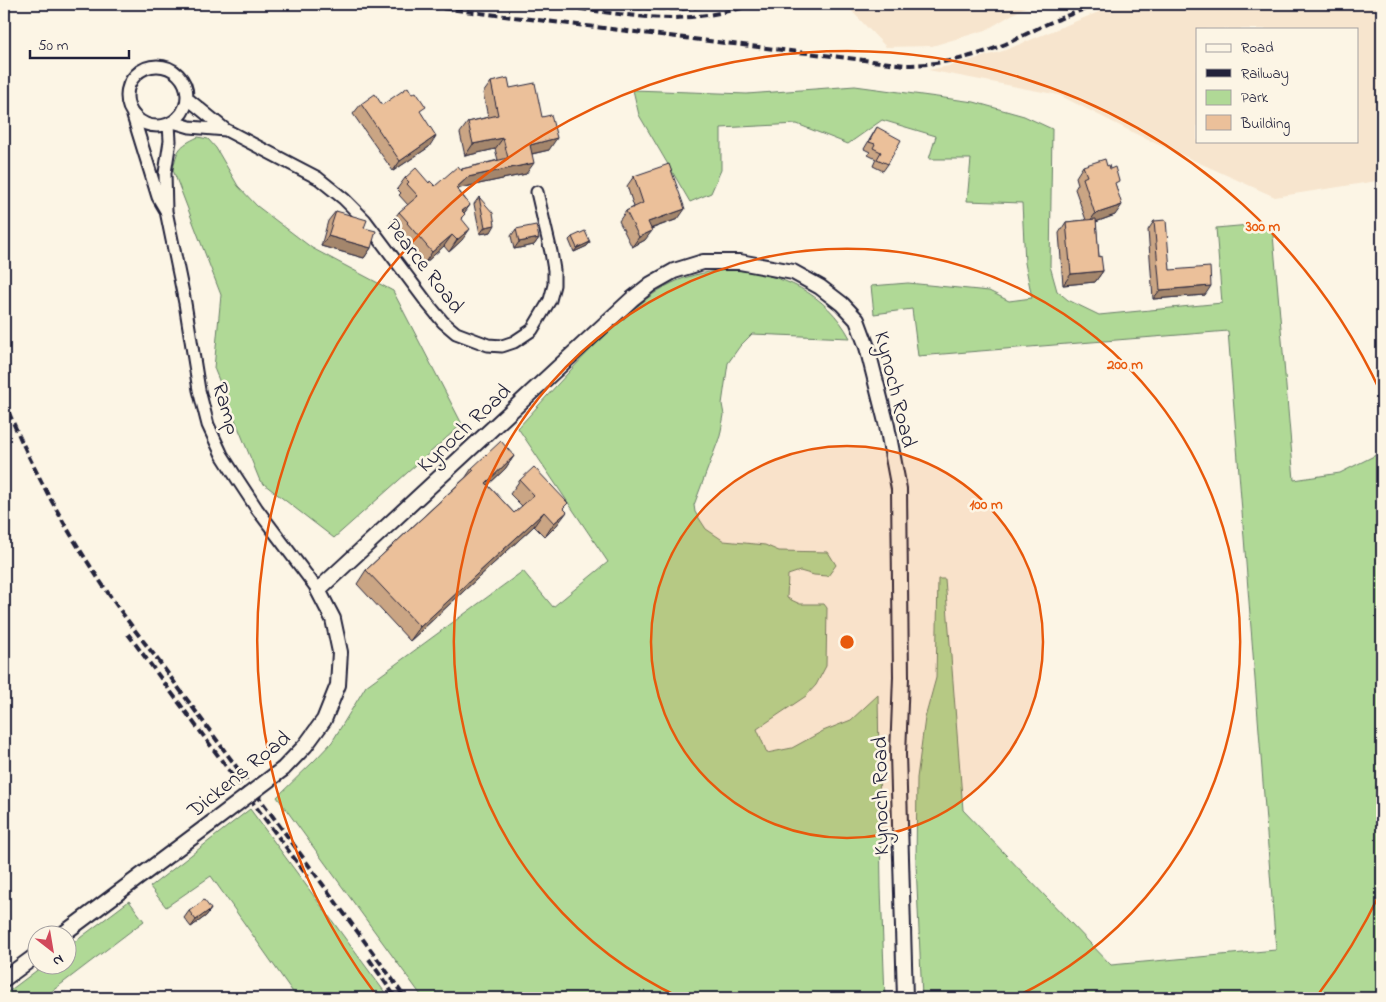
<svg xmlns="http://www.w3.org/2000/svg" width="1386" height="1002" font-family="'Indie Flower',sans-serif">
<rect width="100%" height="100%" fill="#fcf5e5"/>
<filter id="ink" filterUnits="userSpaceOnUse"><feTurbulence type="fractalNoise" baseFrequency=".02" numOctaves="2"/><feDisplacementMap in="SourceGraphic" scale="10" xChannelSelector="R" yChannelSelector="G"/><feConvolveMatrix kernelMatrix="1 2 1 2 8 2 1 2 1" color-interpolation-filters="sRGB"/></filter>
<g filter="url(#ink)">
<path fill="#f7e5ce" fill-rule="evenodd" d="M845,4H1030L986,30L932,46L886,47Z
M1115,4H1382V179L1377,181L1275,197L1144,138L1059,95L928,70L954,65L1003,51L1113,6ZM1197,29H1357V141H1197Z"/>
<path fill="#b0d996" stroke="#697e68" d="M855,86L974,102L1024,116L1052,129L1050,266L1057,291L1068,300L1099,315L1222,303L1216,228L1272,223L1294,480L1340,473L1382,452V998H922L916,864L917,778L925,718L936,678L938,579H945L963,810L1111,965L1276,950L1228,331L918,356L912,309L874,314L871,286L908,283L989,291L1009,301L1032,298L1025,263L1022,203L967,201L971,159H929L936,136L882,120L848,144L797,124L721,128V170L711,193L690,202L639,115L633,90L747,94Z
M198,137L208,139L216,148L238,186L257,206L312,248L393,291L462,424L334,538L260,481L214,368L221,295L173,170C177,149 179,146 198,137Z
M731,270C782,273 826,293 850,338L752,334L740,346L728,363L722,404L724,415L720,436L694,505L695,512L706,529L724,541L765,545L779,551L828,552L836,565L828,576L814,575L800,571L788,575L787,598L800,604H824L827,608L826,666L816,685L806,696L757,729L767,753L792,748L823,731L851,720L878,695L881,888L885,998H423L277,797L315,760L332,742L366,686L523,571L553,607L608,562L518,428C552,391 585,352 623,319C639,305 653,292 672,283C691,274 711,271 731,270Z
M250,809L389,998H297L211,876L166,907L150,887Z
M129,901L144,921L43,998H4V995L44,965L68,964V947Z"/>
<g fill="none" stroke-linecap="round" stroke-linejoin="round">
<defs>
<path id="minor" d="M127 96a30 30 0 1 1 60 0a30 30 0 1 1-60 0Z
M188,99L226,130L318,178L344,199L365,220L428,304L443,322L456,333L488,345L502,346L514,342L532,330L550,300L554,285V270L551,252L537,192
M133,116L158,197L165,209
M173,122L190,127L226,130
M169,124L170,141L165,173L166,211L185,303L199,390L208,425L222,455L236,477L257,509L318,590"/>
<path id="tertiary" d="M283,769L305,746L324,720L338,685L340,652L333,619L318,590L632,299L651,284L674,271L703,262H740L793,272L820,287L842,304L857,320L867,347L887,426L899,489L901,677L898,754L905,998
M63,934L210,824
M4,979L38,954"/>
</defs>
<use href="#minor" stroke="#22223b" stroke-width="15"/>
<use href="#tertiary" stroke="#22223b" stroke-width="18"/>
<use href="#minor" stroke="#fcf5e5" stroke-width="11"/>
<use href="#tertiary" stroke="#fcf5e5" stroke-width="14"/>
<path stroke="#22223b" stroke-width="4" stroke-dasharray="8 4" stroke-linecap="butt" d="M407,4L905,65C939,65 971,58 1003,45C1022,37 1040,26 1059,19C1072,13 1086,9 1099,4
M544,4C587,9 632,18 675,18C702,17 730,12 755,4
M610,4L641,8L683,9L721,4
M4,401C42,493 93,579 155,656L390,976L405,998
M128,634L308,877
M369,959L396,998"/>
<defs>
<path id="tertiary-bridge" d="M210,824L283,769"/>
</defs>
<use href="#tertiary-bridge" stroke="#22223b" stroke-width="18" stroke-linecap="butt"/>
<use href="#tertiary-bridge" stroke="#fcf5e5" stroke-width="14"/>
</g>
<path fill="#caa584" stroke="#22223b" d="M491,82L510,88L549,150L532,154L526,174L460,188L458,190L470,205L464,213L461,219L462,240L449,252L444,246L424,264L399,235L400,233L391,223L399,212L408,205L399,195L401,193L397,189L405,178L429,183L435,186L462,169L498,160L495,149L465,156L460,133L468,122L488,117L483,93Z
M361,104L382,105L422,114L429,147L393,171L353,114Z
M877,127L888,164L883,171L873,166L876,159L868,155L870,152L864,149Z
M1083,166L1116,186L1115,215L1096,222L1099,257L1103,271L1095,282L1063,285L1059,233L1066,222L1086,220L1075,189L1078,184L1076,177Z
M634,176L678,219L651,229L645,240L632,247L619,221L626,211L634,207L627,186Z
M479,197L491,232L480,234L474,204Z
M336,211L364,228L371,248L364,258L321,246L328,221Z
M1154,221L1170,270L1205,295L1153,299L1148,230Z
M516,229L539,238L534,245L514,249L511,236Z
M572,237L590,242L587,246L574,252L569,240Z
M514,456L505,469L488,485L514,513L522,506L510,494L520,480L564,509L557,525L545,537L534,526L410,641L357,584L366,570L466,477L472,468Z
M211,909L206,916L191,927L184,918L189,911Z"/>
<path fill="#a4866c" stroke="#22223b" d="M436,136L429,147L393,171L400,161Z
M503,138L495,149L465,156L473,144Z
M557,138L549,150L522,156L530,145Z
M534,163L526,174L460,188L448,200L456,188L468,177Z
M470,205L462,216V211Z
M1122,205L1115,215L1087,225L1095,214Z
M685,209L678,219L641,232L648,222Z
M495,225L491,232L480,234L485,227Z
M470,229L462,240L449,252L457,240Z
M652,231L645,240L632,247L639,237Z
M452,235L444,246L424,264L432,252Z
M328,236L371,248L364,258L321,246Z
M539,238L534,245L514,249L519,242Z
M590,242L587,246L574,252L577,248Z
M1103,271L1095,282L1063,285L1071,274Z
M1211,286L1205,295L1153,299L1160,290Z
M514,456L505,469L476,496L486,483Z
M544,512L534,526L410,641L420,627Z
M567,512L557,525L545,537L554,523Z
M211,909L206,916L191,927L196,920Z"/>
<path fill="#ebc09a" stroke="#22223b" d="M508,78L510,88L535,83L542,117L551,115L557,138L530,145L534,163L468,177L456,188L470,205L462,211L465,214L461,218L470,229L457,240L452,235L432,252L407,223L408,222L399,212L418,196L407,184L409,182L405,178L416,168L429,183L430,181L435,186L458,166L462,171V169L508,158L503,138L473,144L468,122L498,115L491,82Z
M408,87L412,94L416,92L426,107L420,111L436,136L400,161L361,104L375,94L382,105Z
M877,127L901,140L888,164L877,159L881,152L873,148L875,144L869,142Z
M1105,159L1107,166L1109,165L1110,169L1115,167L1119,181L1115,183L1122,205L1095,214L1083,178L1087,176L1083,166Z
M669,164L685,209L648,222L652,231L639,237L626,211L643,203L634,176Z
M479,197L493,213L495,225L485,227Z
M336,211L367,220L364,228L376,231L371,248L328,236Z
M1096,219L1099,257L1101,256L1103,271L1071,274L1066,222Z
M1166,220L1170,270L1210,267L1211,286L1160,290L1154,221Z
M536,225L539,238L519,242L516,229Z
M585,231L590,242L577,248L572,237Z
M501,441L514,456L486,483L514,513L534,495L520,480L534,467L568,503L563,508L567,512L554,523L544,512L420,627L366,570L474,470L472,468Z
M204,900L211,909L196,920L189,911Z"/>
</g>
<circle cx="847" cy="642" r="196" fill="#e8590c" fill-opacity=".12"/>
<g fill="none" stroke="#e8590c" stroke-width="2.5">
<circle cx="847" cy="642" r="196"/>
<path d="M681 998A393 393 0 1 1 1013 998"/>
<path d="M1381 891A589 589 0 0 1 1317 996M377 996A589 589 0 1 1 1381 393"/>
</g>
<g text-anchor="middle" stroke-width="5" stroke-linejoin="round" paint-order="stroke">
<g font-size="22" fill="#22223b" stroke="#fcf5e5">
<text transform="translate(426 265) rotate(52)" y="8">Pearce Road</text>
<text transform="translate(897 389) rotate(76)" y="8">Kynoch Road</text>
<text transform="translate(228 408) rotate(73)" y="8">Ramp</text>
<text transform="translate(463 427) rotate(-43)" y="8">Kynoch Road</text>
<text transform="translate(238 773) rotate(-39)" y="8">Dickens Road</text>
<text transform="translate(879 796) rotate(-91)" y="8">Kynoch Road</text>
</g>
</g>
<circle cx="847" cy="642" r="8" fill="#e8590c" stroke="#fcf5e5" stroke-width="2.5"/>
<g font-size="15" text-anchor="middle" font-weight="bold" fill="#e8590c" stroke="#fcf5e5" stroke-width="5" stroke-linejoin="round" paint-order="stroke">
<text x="1263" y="231">300 m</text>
<text x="1125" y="369">200 m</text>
<text x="986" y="509">100 m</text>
</g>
<rect width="1386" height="1002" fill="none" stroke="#fcf5e5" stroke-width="20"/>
<rect x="10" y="10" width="1366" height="982" fill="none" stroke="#22223b" stroke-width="2" filter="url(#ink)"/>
<rect x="1196" y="28" width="162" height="115" fill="#fcf5e5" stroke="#a5a1a1"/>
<rect x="1206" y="44" width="25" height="8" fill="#fcf5e5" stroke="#a5a1a1"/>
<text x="1241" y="52" font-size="15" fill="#22223b">Road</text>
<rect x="1206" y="69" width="25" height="8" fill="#22223b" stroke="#a5a1a1"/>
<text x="1241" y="78" font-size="15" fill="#22223b">Railway</text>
<rect x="1206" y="90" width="25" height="15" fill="#b0d996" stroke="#a5a1a1"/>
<text x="1241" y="102" font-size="15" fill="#22223b">Park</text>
<rect x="1206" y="115" width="25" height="15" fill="#ebc09a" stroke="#a5a1a1"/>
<text x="1241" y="128" font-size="15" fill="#22223b">Building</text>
<g transform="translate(52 950) rotate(149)"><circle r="24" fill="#fcf5e5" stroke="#a5a1a1"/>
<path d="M0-4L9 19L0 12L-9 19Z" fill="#d1495b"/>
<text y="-8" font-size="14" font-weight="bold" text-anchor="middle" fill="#22223b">N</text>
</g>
<path d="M30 50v8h99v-8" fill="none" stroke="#22223b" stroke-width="2.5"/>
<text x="38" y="50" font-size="15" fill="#22223b" stroke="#fcf5e5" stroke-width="4" paint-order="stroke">50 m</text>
</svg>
